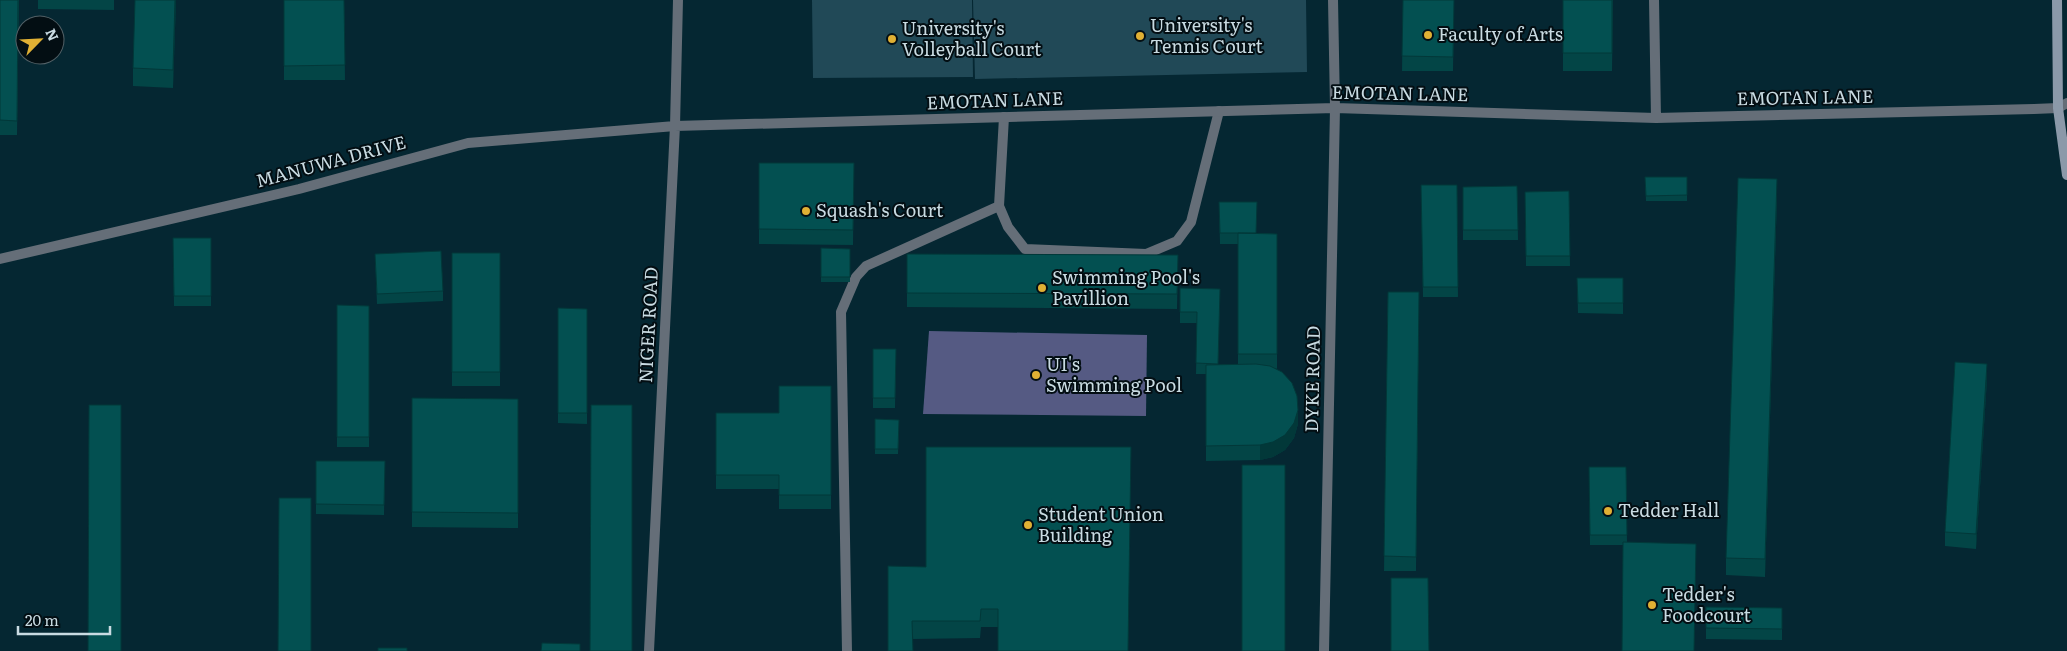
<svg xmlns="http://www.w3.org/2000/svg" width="2067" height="651" font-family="Literata,serif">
<rect width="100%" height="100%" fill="#052732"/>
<path fill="#214957" d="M812,0H972L973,77L813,78Z
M973,0H1306L1307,72L975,79Z"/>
<path fill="#555a83" d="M929,331L1147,335L1146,416L923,414Z"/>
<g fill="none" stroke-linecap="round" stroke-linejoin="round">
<path stroke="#656e78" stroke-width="10" d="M1004,117L999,206L1008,227L1025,249L1146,254L1177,241L1191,222L1219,111
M847,651L841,312L856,277L866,266L999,206"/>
<path stroke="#656e78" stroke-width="10" d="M1654,0L1656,118
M0,259L299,189L468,143L675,126L1335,108L1656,118L2034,109L2058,108L2067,103
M649,651L675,126L678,0
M1324,651L1335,108L1333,0"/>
<path stroke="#8b99a9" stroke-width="10" d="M2057,0L2058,108L2067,175"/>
</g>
<path fill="#034546" d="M0,0H19L17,135H0Z
M38,0H114V10L38,9Z
M176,0L173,88L133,86V68Z
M284,0H344L345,80H284Z
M1403,0H1454L1453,71H1402Z
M1563,0H1613L1612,71H1563Z
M759,163H854L853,245L759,244Z
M1645,177H1687V201H1646Z
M1421,185H1457L1458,297H1423Z
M1517,186L1518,240H1463V187Z
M1569,191L1570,266H1526L1525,192Z
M1777,197L1765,577L1726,575V558Z
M1219,202L1256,233L1277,234V369L1275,368L1298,424L1294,438L1285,450L1273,457L1260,460L1206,461V374H1196L1197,323H1180V288L1220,289L1218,365L1238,364V244H1220Z
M173,238H211V306H174Z
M821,248L850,249V282H821Z
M452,253H500V386H452Z
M375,254L443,291V301L377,304Z
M907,254L1178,255L1177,309L907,307Z
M1577,278H1623V314L1578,313Z
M1388,292H1419L1416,571H1384Z
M337,305L369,306V447H337Z
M558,308L587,309V424L558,423Z
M873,349H896L895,408H873Z
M1987,379L1976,549L1945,546V532Z
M831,386V509H779V489H716V413H779Z
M412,398L518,399V528L412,527Z
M875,419L899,420L898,454H875Z
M1131,447L998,627H981L980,638L913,639L888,651L926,567Z
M316,461H385L384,515L316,514Z
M1589,467H1626L1627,542L1623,545H1590Z
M1706,607L1782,608V640L1706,639Z"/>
<path fill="#023839" d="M175,0H176L173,88V70Z
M1777,179V197L1765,577V559Z
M1987,364V379L1976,549V534Z
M1298,410V424L1294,438L1285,450L1273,457L1260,460V445Z"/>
<path fill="#035051" stroke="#023839" d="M0,0H18L17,121L0,120Z
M135,0H175L173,70L133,68Z
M284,0H344L345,65L284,66Z
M1403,0H1454L1453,57L1402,56Z
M1563,0H1612V53H1563Z
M759,163H854L853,230L759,229Z
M1645,177H1687V195L1646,196Z
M1738,178L1777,179L1765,559L1726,558Z
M1421,185H1457L1458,287H1423Z
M1517,186L1518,230H1463V187Z
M1569,191L1570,256H1526L1525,192Z
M1219,202H1257L1256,233H1220Z
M1238,233L1277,234V354H1238Z
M173,238H211V296H174Z
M821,248L850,249V277H821Z
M441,251L443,291L377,294L375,254Z
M452,253H500V372H452Z
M907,254L1178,255L1177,294L907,293Z
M1577,278H1623V303H1578Z
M1180,288L1220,289L1218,364L1196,363L1197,312H1180Z
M1388,292H1419L1416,557L1384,556Z
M337,305L369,306V437H337Z
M558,308L587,309V413H558Z
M873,349H896L895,398H873Z
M1955,362L1987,364L1976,534L1945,532Z
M1256,364L1270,366L1282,372L1292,383L1297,396L1298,410L1294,423L1285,435L1273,442L1260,445L1206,446V365Z
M779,386H831V495H779V475H716V413H779Z
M412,398L518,399V513L412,512Z
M89,405H121V651H88Z
M591,405H632V651H590Z
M875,419L899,420L898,449H875Z
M926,447H1131L1128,651H998V609H981L980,621H912L913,651H888V566L926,567Z
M316,461H385L384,505L316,504Z
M1242,465H1285V651H1242Z
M1589,467H1626L1627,535H1590Z
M279,498H311V651H278Z
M1623,542L1696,544L1694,651H1622Z
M1391,578H1428L1429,651H1391Z
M1706,607L1782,608V629L1706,628Z
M542,643L580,644V651H541Z
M378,648H407V651H378Z"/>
<g fill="#e0b034" stroke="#030e13" stroke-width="2">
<circle cx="1428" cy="35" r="5"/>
<circle cx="1140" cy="36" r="5"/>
<circle cx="892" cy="39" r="5"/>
<circle cx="806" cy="211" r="5"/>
<circle cx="1042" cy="288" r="5"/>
<circle cx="1036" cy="375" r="5"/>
<circle cx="1608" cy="511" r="5"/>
<circle cx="1028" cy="525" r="5"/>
<circle cx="1652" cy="605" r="5"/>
</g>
<g text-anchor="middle" stroke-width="4" stroke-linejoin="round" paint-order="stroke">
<g font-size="18" fill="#c9dbe2" stroke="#030e13" text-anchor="start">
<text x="1150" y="32">University's<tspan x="1150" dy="21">Tennis Court</tspan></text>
<text x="902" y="35">University's<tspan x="902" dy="21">Volleyball Court</tspan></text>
<text x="1438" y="41">Faculty of Arts</text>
<text x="816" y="217">Squash's Court</text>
<text x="1052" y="284">Swimming Pool's<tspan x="1052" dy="21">Pavillion</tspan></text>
<text x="1046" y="371">UI's<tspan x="1046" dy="21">Swimming Pool</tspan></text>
<text x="1618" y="517">Tedder Hall</text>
<text x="1038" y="521">Student Union<tspan x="1038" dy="21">Building</tspan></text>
<text x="1662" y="601">Tedder's<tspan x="1662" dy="21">Foodcourt</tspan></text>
</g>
<g font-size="18" fill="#c9dbe2" stroke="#030e13">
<text transform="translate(1400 94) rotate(1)" y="6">EMOTAN LANE</text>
<text transform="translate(1805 98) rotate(-1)" y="6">EMOTAN LANE</text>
<text transform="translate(995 101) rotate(-2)" y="6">EMOTAN LANE</text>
<text transform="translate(331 162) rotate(-15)" y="6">MANUWA DRIVE</text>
<text transform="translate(649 325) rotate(-87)" y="6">NIGER ROAD</text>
<text transform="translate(1313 379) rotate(-89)" y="6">DYKE ROAD</text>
</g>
</g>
<g transform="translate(40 40) rotate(66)"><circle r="24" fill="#030e13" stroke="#526066"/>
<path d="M0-4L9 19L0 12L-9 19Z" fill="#e0b034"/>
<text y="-8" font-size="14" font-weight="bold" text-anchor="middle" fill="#c9dbe2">N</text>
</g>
<path d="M18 626v8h92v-8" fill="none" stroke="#c9dbe2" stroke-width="2.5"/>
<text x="25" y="626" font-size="15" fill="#c9dbe2" stroke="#030e13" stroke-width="4" paint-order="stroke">20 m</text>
</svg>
